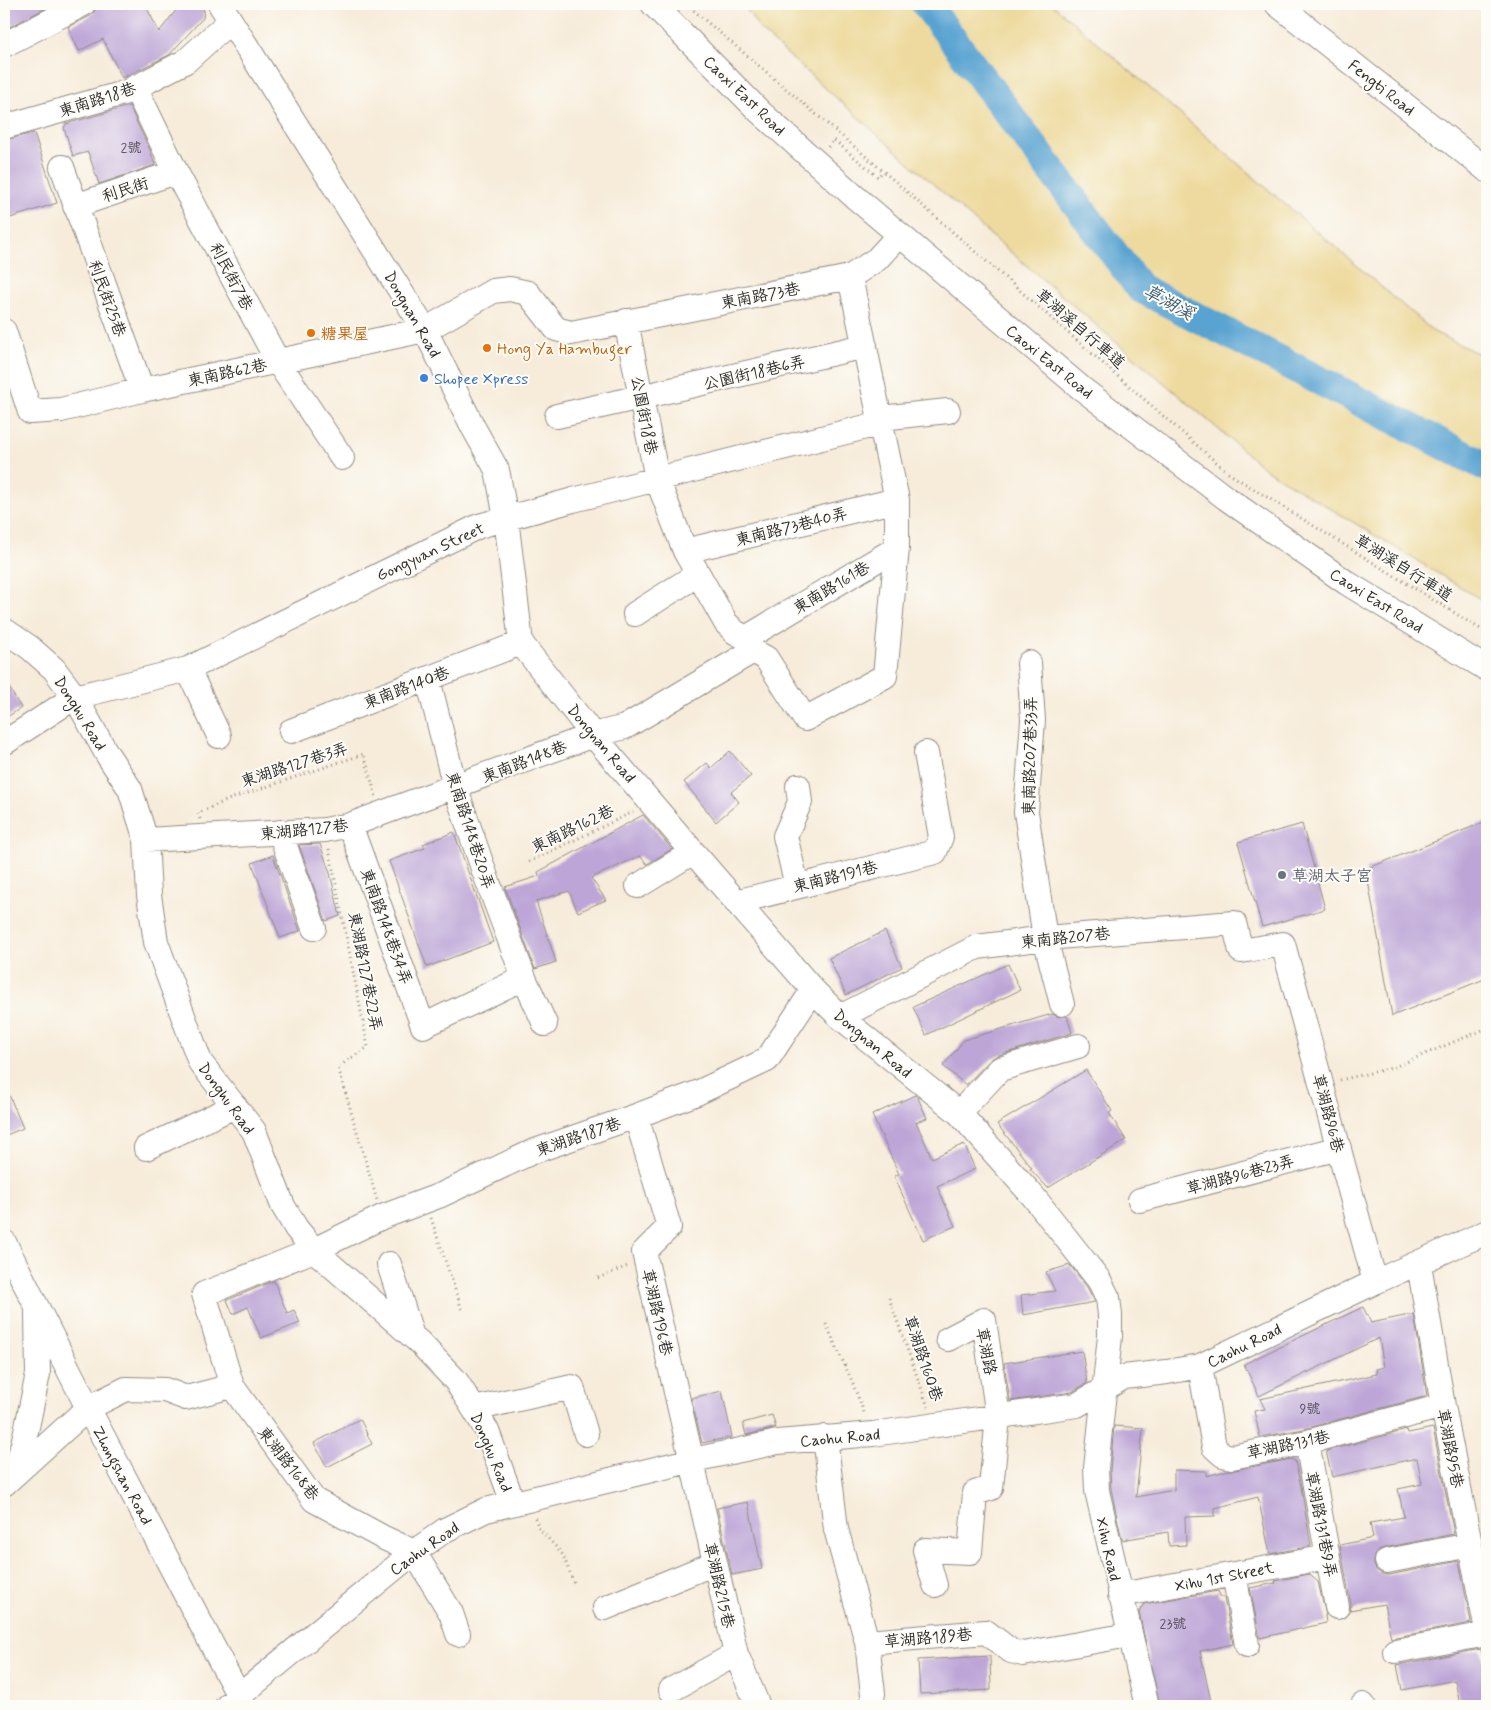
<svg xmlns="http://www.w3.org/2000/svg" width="1491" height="1710" font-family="Mynerve,'LXGW WenKai TC',sans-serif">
<rect width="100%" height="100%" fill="#fdfcf7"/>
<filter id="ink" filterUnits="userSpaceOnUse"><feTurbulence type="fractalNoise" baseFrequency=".02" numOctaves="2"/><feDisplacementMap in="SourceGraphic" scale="10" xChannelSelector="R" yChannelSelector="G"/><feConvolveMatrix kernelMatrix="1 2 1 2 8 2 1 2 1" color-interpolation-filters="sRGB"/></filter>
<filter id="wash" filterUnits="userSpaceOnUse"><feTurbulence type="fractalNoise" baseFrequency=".0096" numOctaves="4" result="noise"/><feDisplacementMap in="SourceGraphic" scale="20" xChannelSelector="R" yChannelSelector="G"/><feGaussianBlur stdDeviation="1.12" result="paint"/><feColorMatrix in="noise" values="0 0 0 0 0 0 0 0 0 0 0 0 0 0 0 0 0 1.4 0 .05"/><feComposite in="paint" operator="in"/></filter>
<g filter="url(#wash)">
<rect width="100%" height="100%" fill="#f7ecda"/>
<path fill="#eeda9e" stroke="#8c8264" d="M743,4H1052L1434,332L1487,358V603L1265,469L986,231L760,30Z"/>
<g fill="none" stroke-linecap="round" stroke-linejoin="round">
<path stroke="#59a3d1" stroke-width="30" d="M926,4L1140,288L1487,467"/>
</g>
<g id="blocks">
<path fill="#bda6d7" d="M4,4H54L4,30Z
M97,4H145L159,32L177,9L174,4H201L204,11L203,18L169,55L122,78L103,39L79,51L68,27L90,16L95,11Z
M129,106L150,150L155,165L99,184L88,152L73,156L64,128L66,124Z
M34,133L57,203L4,220V140Z
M4,679L21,708L4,719Z
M730,751L751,776L731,792L739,802L716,822L684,782L707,763L711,768Z
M643,815L672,849L647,864L640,856L591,878L606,900L578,912L569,891L536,901L556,962L535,969L505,887L539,876L538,872Z
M1487,821V978L1392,1016L1366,869Z
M1302,824L1325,909L1262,927L1238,842Z
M454,832L493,942L427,967L389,861L425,848L423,844Z
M320,844L330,873L340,916L326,921L299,845Z
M273,855L300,931L280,938L252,863Z
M885,931L902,967L846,995L829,958Z
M1008,964L1020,990L926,1035L913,1007Z
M1052,1014L1059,1017L1067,1016L1072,1033L996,1056L990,1060L966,1085L943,1066L964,1040Z
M1086,1070L1112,1111L1109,1113L1126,1140L1048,1188L1030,1169L1032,1168L997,1124Z
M4,1083L23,1128L4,1136Z
M915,1095L918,1098L927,1118L916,1122L932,1158L964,1144L975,1169L937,1186L955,1226L923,1240L894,1176L899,1174L872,1115Z
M1070,1265L1087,1287L1095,1302L1023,1315L1021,1295L1055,1291L1046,1272Z
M274,1281L287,1313L294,1310L300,1323L261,1338L248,1307L233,1314L227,1300Z
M1363,1307L1371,1323L1414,1314L1427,1396L1304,1429L1260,1437L1254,1411L1265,1409L1260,1399L1377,1374L1376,1369L1384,1367L1379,1338L1259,1396L1244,1364Z
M1082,1351L1087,1383L1072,1392L1010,1401L1004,1363Z
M722,1391L732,1437L702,1443L691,1398Z
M772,1415L776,1428L746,1435L743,1423Z
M360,1419L372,1444L327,1467L314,1443Z
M1114,1426L1143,1428L1136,1497L1174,1490V1470L1206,1471V1476L1229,1470H1235L1291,1459L1295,1461L1301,1487L1311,1546L1270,1554L1258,1497L1215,1508V1516L1185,1517L1186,1545L1169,1546L1168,1532L1122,1540L1111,1489L1110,1471Z
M1433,1428L1454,1534L1384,1548L1378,1550L1374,1556V1564L1376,1570L1382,1574L1389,1575L1459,1561L1471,1623L1391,1638L1384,1604L1350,1610L1351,1605L1340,1545L1373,1538L1370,1523L1404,1517L1398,1489L1422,1484L1417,1458L1332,1477L1326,1451L1407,1430L1408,1433Z
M748,1502L762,1569L732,1575L717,1508Z
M1309,1574L1318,1582L1326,1615H1325L1326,1623L1260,1638L1250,1588L1276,1583L1275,1581Z
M1218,1591L1220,1596L1224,1598L1233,1644L1200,1651L1212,1706H1160L1139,1612L1144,1604Z
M1481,1649L1487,1677V1706H1460L1455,1680L1402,1690L1397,1665Z
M990,1656L991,1690L920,1694L918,1660Z"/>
</g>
</g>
<g filter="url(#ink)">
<use href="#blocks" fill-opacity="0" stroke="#918c82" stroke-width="1"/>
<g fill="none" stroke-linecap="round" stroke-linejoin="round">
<defs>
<path id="minor" d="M220,4L425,330L473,427L497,470L506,518L521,643L593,735L693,852L813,990L840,1017L959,1113L1033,1196L1099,1280L1108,1298L1110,1315V1336L1096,1468L1097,1491L1147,1706
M653,4L760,112L855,197L1081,388L1226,498L1347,583L1487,669
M1277,4L1487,170
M4,45L83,4
M135,87L176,172L278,362L342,458
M4,127L127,92L186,61L230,21
M62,167L142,390
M75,206L176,172
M850,277L877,259L899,235
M626,321L657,479L685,551L726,623L735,632L746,638
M4,331L30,412L61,410L142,390L425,330L493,291L510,289L528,293L556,329L571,333L850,277L897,500V548L885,676L805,719L766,658L753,651
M557,416L865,346
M880,418L948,411
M685,551L897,500
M635,614L698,574
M4,630L29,647L54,669L75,697L107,754L130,789L146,840L149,895L156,942L200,1062L254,1131L283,1206L296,1228L314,1250L420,1343L456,1381L474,1409L487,1431L513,1503
M1029,663L1033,720L1026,812L1045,938L1062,1004
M188,669L219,736
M291,731L521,643
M4,743L75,697L188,669L479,526L573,500L882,423
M350,825L423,1026L524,978L485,874L455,787L428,679
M280,832L314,928
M146,840L325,830L350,825L593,735L625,727L753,651L746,638L897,548
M638,886L693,852
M797,886L785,836L800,802L798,786
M736,902L935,852L941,837L926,753
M524,978L545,1024
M840,1017L977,947L1045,938L1234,923L1241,951L1283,944L1375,1282
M959,1113L1000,1069L1078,1046
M636,1116L669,1227L644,1252L736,1654L758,1706
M146,1148L235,1106
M1140,1200L1339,1148
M4,1242L88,1408L244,1706
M389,1264L412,1336
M1419,1264L1443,1406L1487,1631
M1200,1366L1214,1447L1223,1455L1232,1457L1307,1442L1443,1406
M232,1386L204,1294L314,1250L382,1217L441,1195L532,1152L636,1116L697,1093L767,1060L813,990
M474,1409L572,1387L586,1434
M825,1437L836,1529L867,1642L873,1694
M1307,1442L1337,1607
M16,1473L27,1427L38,1374L37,1312
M4,1484L88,1408L126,1389L165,1390L186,1398L232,1386L314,1500L382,1537L414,1552L451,1613L458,1634
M1387,1561L1470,1545
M1234,1574L1247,1645
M935,1585L925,1550L970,1552L975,1493L991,1488L998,1417L984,1320L948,1339
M1120,1595L1328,1557
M605,1608L715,1563
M867,1642L986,1632L1011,1651L1023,1654L1129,1635
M1395,1651L1487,1634
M671,1690L736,1654
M1363,1705V1706
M227,1706L414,1552L445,1530L486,1510L693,1460L778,1442L873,1434L1077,1405L1124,1377L1167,1372L1200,1366L1375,1282L1487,1232"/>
</defs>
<use href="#minor" stroke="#918c82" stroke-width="26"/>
<path stroke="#918c82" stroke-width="3" stroke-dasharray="1 4" stroke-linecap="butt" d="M686,4L883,171L1224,469
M828,147L834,140L878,177L883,171
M1228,473L1487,633
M200,819L198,813L230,799L364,754L376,797
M329,849L368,1047L338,1067L377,1200
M529,862L633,812
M1340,1080L1392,1068L1487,1028
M431,1218L462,1310
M598,1278L628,1266
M889,1298L928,1407
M826,1324L851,1379L865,1415
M535,1518L539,1528L563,1555L574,1583"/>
<use href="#minor" stroke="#fff" stroke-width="24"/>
</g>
</g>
<g fill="#e8710a" stroke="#fdfcf7" stroke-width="2">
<circle cx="311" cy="333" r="5"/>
<circle cx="487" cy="348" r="5"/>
</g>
<circle fill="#3f7fe0" stroke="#fdfcf7" stroke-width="2" cx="424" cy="378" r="5"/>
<circle fill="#6b7280" stroke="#fdfcf7" stroke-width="2" cx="1282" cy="875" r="5"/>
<g text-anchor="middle" stroke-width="4" stroke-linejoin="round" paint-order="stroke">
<g font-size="14" fill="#504a56">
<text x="131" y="152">2號</text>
<text x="1310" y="1413">9號</text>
<text x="1173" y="1628">23號</text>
</g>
<g font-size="16" fill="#2b2b2b" stroke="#fdfcf7">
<text transform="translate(1382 87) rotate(38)" y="6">Fengti Road</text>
<text transform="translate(745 95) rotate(44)" y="6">Caoxi East Road</text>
<text transform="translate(97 99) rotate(-18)" y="6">東南路18巷</text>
<text transform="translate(125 189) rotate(-18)" y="6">利民街</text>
<text transform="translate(232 276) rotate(62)" y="6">利民街7巷</text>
<text transform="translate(760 295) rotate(-11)" y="6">東南路73巷</text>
<text transform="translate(108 298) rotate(70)" y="6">利民街25巷</text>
<text transform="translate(413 314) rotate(60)" y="6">Dongnan Road</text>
<text transform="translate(1081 328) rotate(41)" y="6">草湖溪自行車道</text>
<text transform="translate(1050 361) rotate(39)" y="6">Caoxi East Road</text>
<text transform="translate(227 372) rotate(-12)" y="6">東南路62巷</text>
<text transform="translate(754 372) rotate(-13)" y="6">公園街18巷6弄</text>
<text transform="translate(645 415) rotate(79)" y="6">公園街18巷</text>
<text transform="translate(791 526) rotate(-14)" y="6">東南路73巷40弄</text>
<text transform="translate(430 551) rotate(-25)" y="6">Gongyuan Street</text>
<text transform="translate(1404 567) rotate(32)" y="6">草湖溪自行車道</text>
<text transform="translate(831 587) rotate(-31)" y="6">東南路161巷</text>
<text transform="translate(1377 600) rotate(32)" y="6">Caoxi East Road</text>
<text transform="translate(406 687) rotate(-21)" y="6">東南路140巷</text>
<text transform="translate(81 713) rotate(58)" y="6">Donghu Road</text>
<text transform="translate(602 743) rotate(50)" y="6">Dongnan Road</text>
<text transform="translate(1029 756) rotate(-89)" y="6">東南路207巷33弄</text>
<text transform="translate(524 761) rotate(-21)" y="6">東南路148巷</text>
<text transform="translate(294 764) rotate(-18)" y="6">東湖路127巷3弄</text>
<text transform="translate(572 828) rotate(-26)" y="6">東南路162巷</text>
<text transform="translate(304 829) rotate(-6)" y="6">東湖路127巷</text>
<text transform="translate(471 830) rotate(72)" y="6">東南路148巷20弄</text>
<text transform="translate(835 876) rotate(-14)" y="6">東南路191巷</text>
<text transform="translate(387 926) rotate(70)" y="6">東南路148巷34弄</text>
<text transform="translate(1065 937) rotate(-6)" y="6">東南路207巷</text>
<text transform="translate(366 971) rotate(79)" y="6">東湖路127巷22弄</text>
<text transform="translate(873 1043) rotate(40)" y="6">Dongnan Road</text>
<text transform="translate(227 1098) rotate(54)" y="6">Donghu Road</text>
<text transform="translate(1329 1113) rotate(75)" y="6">草湖路96巷</text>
<text transform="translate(578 1136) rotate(-19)" y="6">東湖路187巷</text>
<text transform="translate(1240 1174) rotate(-15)" y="6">草湖路96巷23弄</text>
<text transform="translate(658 1312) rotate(77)" y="6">草湖路196巷</text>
<text transform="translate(1244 1345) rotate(-26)" y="6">Caohu Road</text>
<text transform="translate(987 1351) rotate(79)" y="6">草湖路</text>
<text transform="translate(924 1358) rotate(71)" y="6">草湖路160巷</text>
<text transform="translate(840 1437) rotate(-5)" y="6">Caohu Road</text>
<text transform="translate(1288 1444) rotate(-12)" y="6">草湖路131巷</text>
<text transform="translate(1451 1448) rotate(79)" y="6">草湖路95巷</text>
<text transform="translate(492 1452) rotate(67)" y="6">Donghu Road</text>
<text transform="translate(289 1463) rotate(52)" y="6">東湖路168巷</text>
<text transform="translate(123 1475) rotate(62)" y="6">Zhongshan Road</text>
<text transform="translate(1322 1524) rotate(79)" y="6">草湖路131巷9弄</text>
<text transform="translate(424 1548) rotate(-35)" y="6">Caohu Road</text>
<text transform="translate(1109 1549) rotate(77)" y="6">Xihu Road</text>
<text transform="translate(1224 1576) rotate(-11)" y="6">Xihu 1st Street</text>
<text transform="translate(720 1585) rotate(77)" y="6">草湖路215巷</text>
<text transform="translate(928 1637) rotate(-5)" y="6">草湖路189巷</text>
</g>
<g font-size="16" fill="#c56008" stroke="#fdfcf7" text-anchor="start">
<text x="321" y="339">糖果屋</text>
<text x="497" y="354">Hong Ya Hambuger</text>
</g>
<g font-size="16" fill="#366cbe" stroke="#fdfcf7" text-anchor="start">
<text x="434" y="384">Shopee Xpress</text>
</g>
<g font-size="16" fill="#5b616d" stroke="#fdfcf7" text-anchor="start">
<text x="1292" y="881">草湖太子宮</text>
</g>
<g font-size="18" font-style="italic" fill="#3d5b6d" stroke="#fdfcf7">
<text transform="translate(1169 302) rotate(29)" y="6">草湖溪</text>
</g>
</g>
<rect width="1491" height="1710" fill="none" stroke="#fdfcf7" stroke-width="20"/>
</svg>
